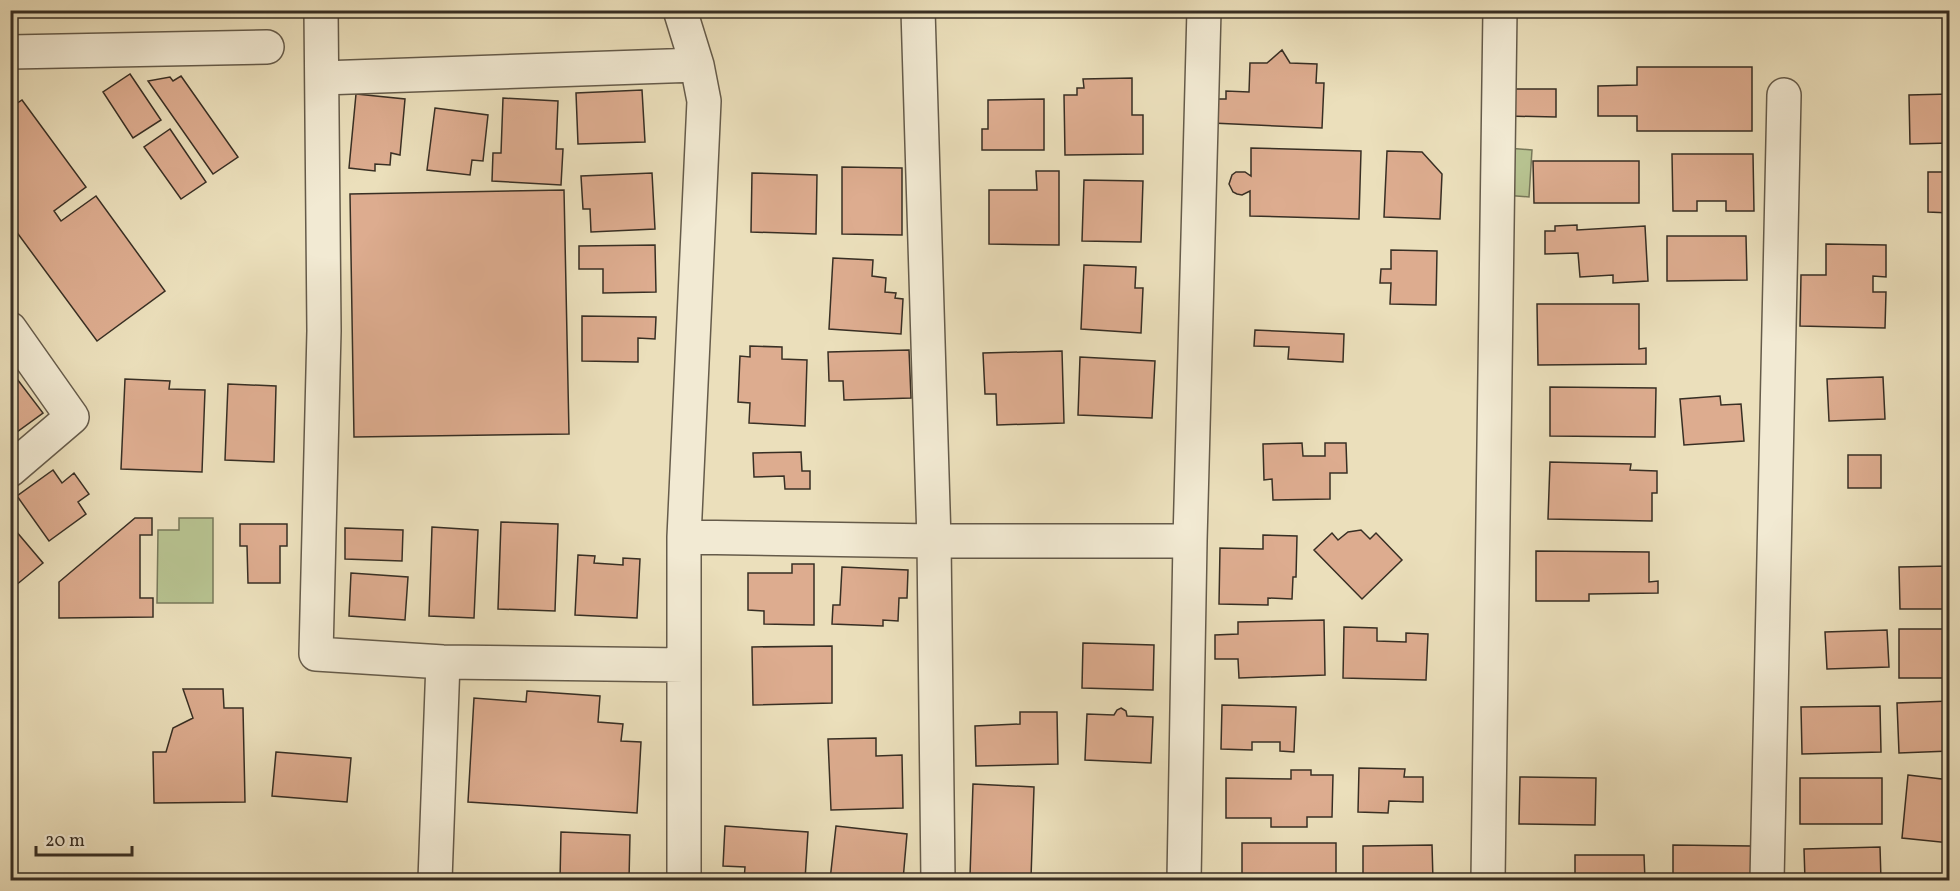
<svg xmlns="http://www.w3.org/2000/svg" width="1960" height="891" font-family="Vollkorn,serif">
<rect width="100%" height="100%" fill="#ebdfbb"/>
<filter id="stains"><feTurbulence type="fractalNoise" baseFrequency=".00333" numOctaves="4"/><feColorMatrix values="0 0 0 0 .2 0 0 0 0 .09 0 0 0 0 .02 0 0 0 .5 -.17"/></filter>
<radialGradient id="worn" r=".72"><stop offset=".6" stop-color="#630" stop-opacity="0"/><stop offset="1" stop-color="#630" stop-opacity=".3"/></radialGradient>
<path fill="#b7c290" stroke="#78785a" stroke-width="1.5" d="M1507,148L1532,150L1529,197L1504,195Z
M179,518H213V603H157L158,530H179Z"/>
<path fill="#ddac8f" stroke="#382f24" stroke-width="1.5" d="M1282,50L1290,63L1317,64L1316,83H1324L1322,128L1212,123L1213,99H1226V91L1249,92L1250,63H1267Z
M1637,67H1752V131H1637V116H1598V86L1637,85Z
M130,74L161,120L133,138L103,92Z
M181,76L238,157L213,174L148,81L170,77L173,81Z
M1132,78V115H1143V154L1065,155L1064,95H1077V88H1084L1083,79Z
M1507,89H1556V117L1507,116Z
M642,90L645,142L578,144L576,93Z
M356,94L405,99L400,155L391,153L390,165L375,164V171L349,168Z
M1950,94V143L1910,144L1909,95Z
M503,98L558,101L556,149H563L561,185L492,181L493,153H501Z
M1044,99V150H982V129H988V100Z
M22,100L86,187L54,211L61,221L96,196L165,291L97,341L10,223V108Z
M435,108L488,115L483,161L472,160L470,175L427,170Z
M170,129L206,182L181,199L144,147Z
M1251,148L1361,151L1359,219L1250,216V191L1242,195L1237,194L1233,192L1229,184L1232,175L1236,172H1245L1251,176Z
M1387,151L1422,152L1442,174L1440,219L1384,217Z
M1672,154H1753L1754,211H1726V201H1697V211H1673Z
M1533,161H1639V203H1534Z
M842,167L902,168V235L842,234Z
M1036,171H1059V245L989,244V190H1037Z
M1928,172H1950V213L1928,212Z
M652,173L655,229L591,232L590,209H583L581,176Z
M752,173L817,175L816,234L751,232Z
M1084,180L1143,181L1141,242L1082,241Z
M564,190L569,434L354,437L350,194Z
M1577,225V230L1645,226L1648,281L1613,283V275L1580,277L1578,253L1545,254V231H1555V226Z
M1667,236H1746L1747,280L1667,281Z
M1826,244L1886,245V277L1873,276V292H1886L1885,328L1800,326L1801,275H1826Z
M655,245L656,292L603,293V269H579V246Z
M1391,250L1437,251L1436,305L1390,304L1391,283H1380L1381,269H1391Z
M833,258L873,260L872,276L886,278L885,292L896,293L895,298L903,299L901,334L829,329Z
M1084,265L1136,267L1135,288H1143L1141,333L1081,329Z
M1537,304H1639V349L1646,348V364L1538,365Z
M582,316L656,317L655,339L638,338V362L582,361Z
M1255,330L1344,334L1343,362L1288,359L1289,347L1254,346Z
M750,346L782,347V359L807,360L805,426L749,423L750,403L738,402L740,356L750,357Z
M909,350L911,398L844,400L843,381H829L828,352Z
M1062,351L1064,423L997,425L996,394H985L983,353Z
M1080,357L1155,361L1152,418L1078,415Z
M14,375L43,413L10,437V377Z
M1883,377L1885,419L1829,421L1827,379Z
M125,379L170,381L169,389L205,390L202,472L121,469Z
M228,384L276,386L274,462L225,460Z
M1550,387L1656,388L1655,437L1550,436Z
M1720,396L1721,405L1741,404L1744,441L1684,445L1680,399Z
M1302,443L1303,456H1325V443H1346L1347,473H1330V499L1273,500L1272,479L1264,480L1263,444Z
M801,452L802,471H810V489H785L784,476L754,477L753,453Z
M1848,455H1881V488H1848Z
M1550,462L1631,464L1630,470L1657,471V493H1652V521L1548,519Z
M53,470L62,483L74,473L89,494L78,502L86,514L49,541L17,496Z
M135,518H152V535H140V598H153V617L59,618V582Z
M501,522L558,524L555,611L498,609Z
M10,524L43,563L10,590Z
M240,524H287V546H280V583H248L247,546H240Z
M432,527L478,530L474,618L429,616Z
M345,528L403,530L402,561L345,559Z
M1361,530L1370,539L1376,533L1402,560L1362,599L1314,550L1332,533L1338,540L1348,532Z
M1263,535L1297,536L1296,577H1293L1292,599L1268,598V605L1219,604L1220,548L1263,549Z
M1536,551L1649,552V582L1658,581V593L1589,594V601H1536Z
M578,555L595,556L594,563L623,565V558L640,559L637,618L575,615Z
M792,564H814V625L764,624V611L748,610V573H792Z
M1950,566V609H1900L1899,567Z
M842,567L908,570L907,598H899L898,621L883,620V626L832,624L833,605H840Z
M351,573L408,577L405,620L349,616Z
M1324,620L1325,675L1239,678L1238,659H1215V635L1238,634V622Z
M1344,627L1377,628V641L1406,642V633L1428,634L1426,680L1343,678Z
M1899,629H1950V678H1899Z
M1887,630L1889,667L1827,669L1825,632Z
M1083,643L1154,645L1153,690L1082,688Z
M832,646V703L753,705L752,647Z
M183,689H223L224,708H243L245,802L154,803L153,752H166L173,728L193,718Z
M527,691L600,696L598,722L623,724L621,741L641,742L637,813L468,802L474,698L526,702Z
M1950,701V751L1899,753L1897,703Z
M1222,705L1296,707L1294,752L1280,751V742H1252V750L1221,749Z
M1880,706L1881,752L1802,754L1801,707Z
M1121,708L1126,711L1127,716L1153,717L1151,763L1085,760L1087,714L1114,715L1117,710Z
M1020,712H1057L1058,764L976,766L975,726L1020,724Z
M876,738V756L902,755L903,808L831,810L828,739Z
M276,752L351,758L347,802L272,796Z
M1359,768L1405,769L1404,777H1423V802L1389,801L1388,813L1358,812Z
M1291,770H1311V775H1333L1332,817H1307V827H1271V818H1226V778L1291,779Z
M1908,775L1950,780V843L1902,838Z
M1520,777L1596,778L1595,825L1519,824Z
M1800,778H1882V824H1800Z
M973,784L1034,787L1031,878L970,876Z
M725,826L808,832L805,880H744L745,867L723,866Z
M836,826L907,834L903,880H830Z
M561,832L630,835L629,880H560Z
M1242,843H1336V880H1242Z
M1432,845L1433,880H1363V846Z
M1673,845L1751,846V880H1673Z
M1880,847L1881,880H1805L1804,849Z
M1575,855H1644L1645,880H1549V877H1575Z"/>
<g fill="none" stroke-linecap="round" stroke-linejoin="round">
<defs>
<path id="minor" d="M321,10L324,331L316,654L443,662L684,665
M680,10L697,65L704,101L684,537V880
M918,10L934,541L938,880
M10,52L267,47
M322,78L697,65
M10,329L72,417L10,470
M684,537L934,541H1190
M435,880L443,662
M1184,880L1190,541L1204,10
M1488,880L1500,10
M1767,880L1784,95"/>
</defs>
<use href="#minor" stroke="#655b4a" stroke-width="36"/>
<use href="#minor" stroke="#f2ead3" stroke-width="33"/>
</g>
<rect width="1960" height="891" fill="none" stroke="#ebdfbb" stroke-width="36"/>
<rect x="12" y="12" width="1936" height="867" fill="none" stroke="#382f24" stroke-width="3"/>
<rect x="18" y="18" width="1924" height="855" fill="none" stroke="#382f24" stroke-width="1.5"/>
<path d="M36 846v9h96v-9" fill="none" stroke="#382f24" stroke-width="3"/>
<text x="45" y="846" font-size="18" fill="#382f24" stroke="#f2ead3" stroke-width="4.5" paint-order="stroke">20 m</text>
<rect width="100%" height="100%" filter="url(#stains)"/>
<rect width="100%" height="100%" fill="url(#worn)"/>
</svg>
